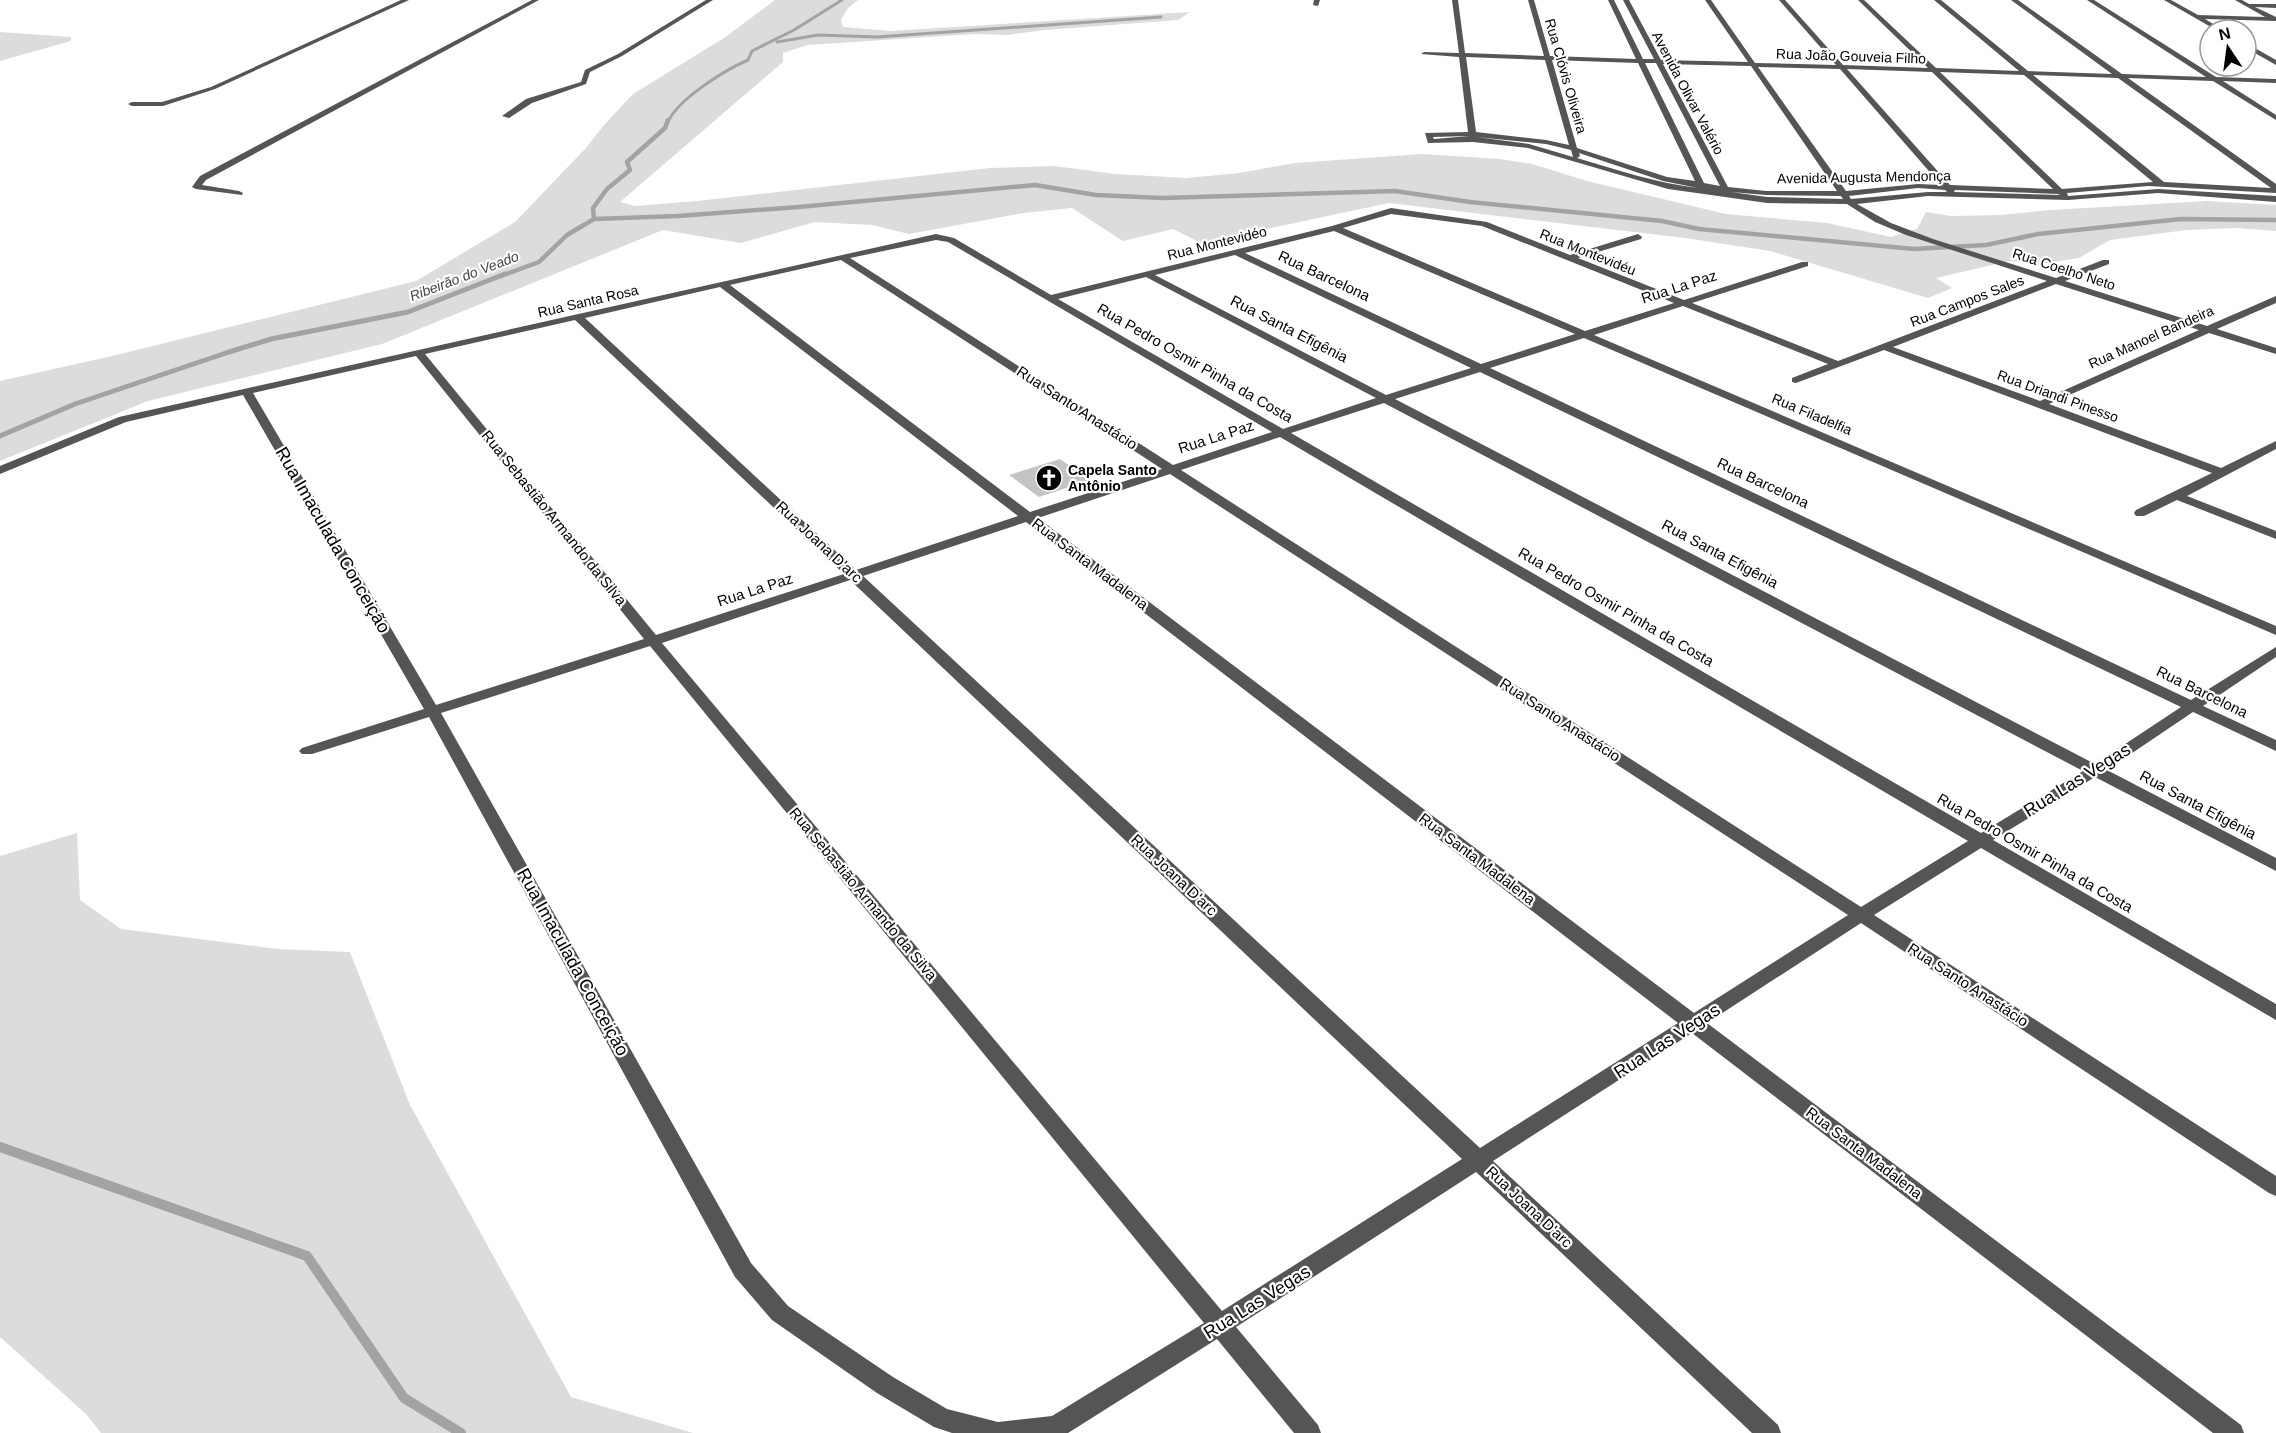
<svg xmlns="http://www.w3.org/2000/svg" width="2276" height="1433" font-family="Arial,sans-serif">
<rect width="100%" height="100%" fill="#fff"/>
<path fill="#dcdcdc" d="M775,0H858L848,8L841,20L843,27L891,31L1190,12L1178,20L1045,30L1007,35L975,34L808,45L783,53V62L620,202L635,206L697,201L990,168L1054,166L1115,174L1186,178L1239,173L1295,163L1422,154L1500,159L1532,164L1587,181L1726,214L1827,223L1891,237L1917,229L1926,212L1951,216L2000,215L2051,210L2207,201L2276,205V231L2236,228L2187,230L2110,240L2079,258L2040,264L2009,261L1936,278L1952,288L1928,298L1770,251L1685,238L1389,203L1201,243L1173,229L1123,241L1072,208L1023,213L909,234L872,225L815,222L741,243L663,230L382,344L148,401L0,461V381L108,357L416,281L515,222L586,148L604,125L633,94L724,38Z
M0,32L71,37V41L0,61Z
M77,833L80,900L121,929L278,949L350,952L410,1105L571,1397L693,1433H101L86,1414L0,1337V856Z"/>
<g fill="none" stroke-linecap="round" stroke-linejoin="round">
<path stroke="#a3a3a3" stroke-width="3" d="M777,42L818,35L877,37L1161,17
M668,122C678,99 725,70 748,60L752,51L794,30L842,0"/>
<path stroke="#a3a3a3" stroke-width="4.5" d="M594,219L678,216L799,207L1035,185L1096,195L1162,198L1395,191L1470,202L1662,221L1699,229L1914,249L1986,245L2038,234L2181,219L2276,220
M501,276L539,262L567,235L594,219L593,208L607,189L630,170L627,162L665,128L668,120"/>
<path stroke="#a3a3a3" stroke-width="5" d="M0,436L75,404L229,352L271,339L408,312L505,274"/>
<path stroke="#a3a3a3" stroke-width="10" d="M0,1147L307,1256L404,1398L461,1433"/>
</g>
<path fill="#c4c4c4" d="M1060,459L1090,480L1039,497L1009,475Z"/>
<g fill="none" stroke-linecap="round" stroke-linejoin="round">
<path fill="#555" fill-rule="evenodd" d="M401,0H409L215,89L163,106H132L128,104L132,102H162L211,87Z
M532,0H539L206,180L202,185L239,191L243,193L242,195L196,189L192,187L200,176Z
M706,0H713L622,56L590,72L586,84L532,103L509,118L502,116L526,99L581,82L585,70L618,54Z
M1314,0H1320L1318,6L1313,5Z
M1452,0H1458L1465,53L1544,56L1528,0H1534L1550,56L1636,59L1608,0H1614L1643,59H1654L1623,0H1629L1661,60L1748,62L1705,0H1711L1755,63L1836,65L1779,0H1785L1843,65L1928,68L1858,0H1864L1936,68L2019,71L1934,0H1941L2028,71L2112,74L2011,0H2018L2122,74L2206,77L2087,0H2094L2216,77L2276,79V83L2223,81L2276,115V120L2213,81L2128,78L2276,184V193L2148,186L2067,193L2068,196L2158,189L2276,196V202L2158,193L2068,200L1928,196L1857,204L1891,223L1933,239L2056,278L2103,260H2109V264L2065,281L2207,326L2276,296V303L2217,329L2276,348V354L2209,333L2049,404L2221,468L2276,441V449L2187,496L2276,531V539L2177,500L2144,516H2136L2134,513L2136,510L2212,473L1884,350L1796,383L1792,382V378L1828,364L1683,306L1594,335L2276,626V635L1584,338L1490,368L2191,700L2276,647V657L2203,706L2276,740V751L2193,712L2107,770L2276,858V871L2095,777L1993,840L2276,1004V1020L1981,848L1874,915L2276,1176V1196L2269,1193L1861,923L1707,1023L2241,1425L2244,1433H2213L1692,1033L1493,1161L1778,1425L1781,1433H1752L1476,1172L1236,1327L1318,1425L1321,1433H1294L1217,1339L1068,1433H952L934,1427L877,1393L772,1320L735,1277L429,717L312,754H302L299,751L302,748L424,709L243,395L126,422L0,474V466L119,417L936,234L954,238L1051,295L1332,226L1391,208L1487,222L1570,255L1638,234L1642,237L1641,239L1578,258L1684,300L1802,262H1808V266L1692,303L1838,361L2047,281L1906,235L1875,222L1847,204L1767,203L1704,194L1668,189L1528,148L1473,142L1428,143L1425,133L1468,132L1459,57L1421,54L1424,52L1459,53ZM1466,57L1545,60L1569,145L1546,140L1476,132ZM1552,60L1638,63L1695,181L1667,177L1577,148ZM1645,63H1656L1720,186L1704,183ZM1663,64L1751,66L1837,191H1766L1728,187ZM1758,67L1840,69L1941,185L1918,184L1846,191ZM1847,69L1932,72L2053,189L1950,185ZM1940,72L2024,75L2153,182L2062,189ZM2033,75L2118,78L2271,188L2164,182ZM1469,136L1434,139L1433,137ZM1476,137L1546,144L1571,150L1573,157L1529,144ZM1579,153L1663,181L1698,188C1657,183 1617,170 1577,158L1580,156ZM1918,188L1945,190L1947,192H1928L1851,199L1849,196ZM1955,190L2058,194L2060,195L1954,192ZM1731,192L1766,195L1841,196L1843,199L1767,197ZM1391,214L1482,226L1674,303L1585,331L1343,228ZM1334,231L1575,334L1481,364L1245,253ZM936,240L948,242L1272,432L1173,465L850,258ZM1235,255L1471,368L1386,395L1155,275ZM841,260L1162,469L1030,512L730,285ZM1146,277L1376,398L1283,429L1058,299ZM2056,284L2199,330L2040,401L1893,347ZM720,287L1018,516L856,570L585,318ZM575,320L844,574L656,635L425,354ZM416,356L644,639L436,705L253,393ZM1480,372L2181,707L2095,764L1395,399ZM1384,403L2083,771L1981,833L1291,433ZM1280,437L1968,841L1861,907L1181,470ZM1170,474L1848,915L1694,1013L1038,518ZM1026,522L1678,1023L1480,1148L863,576ZM850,580L1462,1159L1222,1311L662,643ZM650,646L1204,1323L1052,1416L998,1422L947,1409L893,1377L788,1306L751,1263L441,713Z
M2164,0H2171L2198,15L2265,17L2235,0H2242L2249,4H2276V8L2255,7L2276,17V21L2205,19L2223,30H2216Z
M2246,43L2276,60V65L2246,48Z"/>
</g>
<defs>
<symbol id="church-disc" viewBox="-11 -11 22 22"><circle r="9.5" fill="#000" stroke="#fff"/><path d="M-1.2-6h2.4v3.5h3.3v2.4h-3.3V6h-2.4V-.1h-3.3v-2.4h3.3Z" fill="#fff"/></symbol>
</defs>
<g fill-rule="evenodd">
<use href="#church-disc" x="1034" y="463" width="30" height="30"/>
</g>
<g text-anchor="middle" stroke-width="4.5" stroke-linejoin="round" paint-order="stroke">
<g font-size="14" fill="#000" stroke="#fff">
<text transform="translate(1851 56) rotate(2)" y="5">Rua João Gouveia Filho</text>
<text transform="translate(1566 76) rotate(74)" y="5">Rua Clóvis Oliveira</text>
<text transform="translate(1688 93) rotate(62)" y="5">Avenida Olivar Valério</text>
<text transform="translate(1864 177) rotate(-1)" y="5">Avenida Augusta Mendonça</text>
<text transform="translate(1217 243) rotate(-14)" y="5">Rua Montevidéo</text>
<text transform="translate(1588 252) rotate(22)" y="5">Rua Montevidéu</text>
<text transform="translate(2064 269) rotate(18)" y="5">Rua Coelho Neto</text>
<text transform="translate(588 301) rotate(-13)" y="5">Rua Santa Rosa</text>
<text transform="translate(1967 301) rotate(-21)" y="5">Rua Campos Sales</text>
<text transform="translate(2151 337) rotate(-24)" y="5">Rua Manoel Bandeira</text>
<text transform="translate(2058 396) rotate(20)" y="5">Rua Driandi Pinesso</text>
<text transform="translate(1812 414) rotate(23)" y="5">Rua Filadelfia</text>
</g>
<g font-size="14" font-style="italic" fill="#444" stroke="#fff">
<text transform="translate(464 276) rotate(-21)" y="5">Ribeirão do Veado</text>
</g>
<g font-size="14" font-weight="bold" fill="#000" stroke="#fff" text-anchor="start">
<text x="1068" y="475">Capela Santo<tspan x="1068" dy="16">Antônio</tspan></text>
</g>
<g font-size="15" fill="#000" stroke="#fff">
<text transform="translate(1324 276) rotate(25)" y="5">Rua Barcelona</text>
<text transform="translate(1679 287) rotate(-18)" y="5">Rua La Paz</text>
<text transform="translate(1289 329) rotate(27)" y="5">Rua Santa Efigênia</text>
<text transform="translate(1195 363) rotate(30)" y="5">Rua Pedro Osmir Pinha da Costa</text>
<text transform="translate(1077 408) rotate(33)" y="5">Rua Santo Anastácio</text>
<text transform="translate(1216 437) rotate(-18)" y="5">Rua La Paz</text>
<text transform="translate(1763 483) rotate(25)" y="5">Rua Barcelona</text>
<text transform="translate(554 518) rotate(51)" y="5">Rua Sebastião Armando da Silva</text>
<text transform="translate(819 542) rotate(43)" y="5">Rua Joana D'arc</text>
<text transform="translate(1720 554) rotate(28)" y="5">Rua Santa Efigênia</text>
<text transform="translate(1090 564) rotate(37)" y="5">Rua Santa Madalena</text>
<text transform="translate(755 590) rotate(-18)" y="5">Rua La Paz</text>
<text transform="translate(1616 607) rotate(30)" y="5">Rua Pedro Osmir Pinha da Costa</text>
<text transform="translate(2202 692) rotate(26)" y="5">Rua Barcelona</text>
<text transform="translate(1560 720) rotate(33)" y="5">Rua Santo Anastácio</text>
<text transform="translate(2198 805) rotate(28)" y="5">Rua Santa Efigênia</text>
<text transform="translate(2035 853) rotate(30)" y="5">Rua Pedro Osmir Pinha da Costa</text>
<text transform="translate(1477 859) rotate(37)" y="5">Rua Santa Madalena</text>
<text transform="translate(1174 875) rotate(43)" y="5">Rua Joana D'arc</text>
<text transform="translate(863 894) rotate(50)" y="5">Rua Sebastião Armando da Silva</text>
<text transform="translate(1968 985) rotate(33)" y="5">Rua Santo Anastácio</text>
<text transform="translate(1864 1153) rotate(37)" y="5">Rua Santa Madalena</text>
<text transform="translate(1529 1207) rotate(43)" y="5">Rua Joana D'arc</text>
</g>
<g font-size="18" fill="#000" stroke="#fff">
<text transform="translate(333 540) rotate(60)" y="6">Rua Imaculada Conceição</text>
<text transform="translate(2077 780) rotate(-32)" y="6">Rua Las Vegas</text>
<text transform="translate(573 962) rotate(61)" y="6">Rua Imaculada Conceição</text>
<text transform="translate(1667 1041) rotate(-33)" y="6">Rua Las Vegas</text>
<text transform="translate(1257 1302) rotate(-32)" y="6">Rua Las Vegas</text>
</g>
</g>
<g transform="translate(2228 48) rotate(347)"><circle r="28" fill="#ffffff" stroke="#999999" stroke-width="1.5"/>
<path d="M0-4.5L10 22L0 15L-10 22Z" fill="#000000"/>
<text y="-9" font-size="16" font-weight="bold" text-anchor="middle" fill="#000000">N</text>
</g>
</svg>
